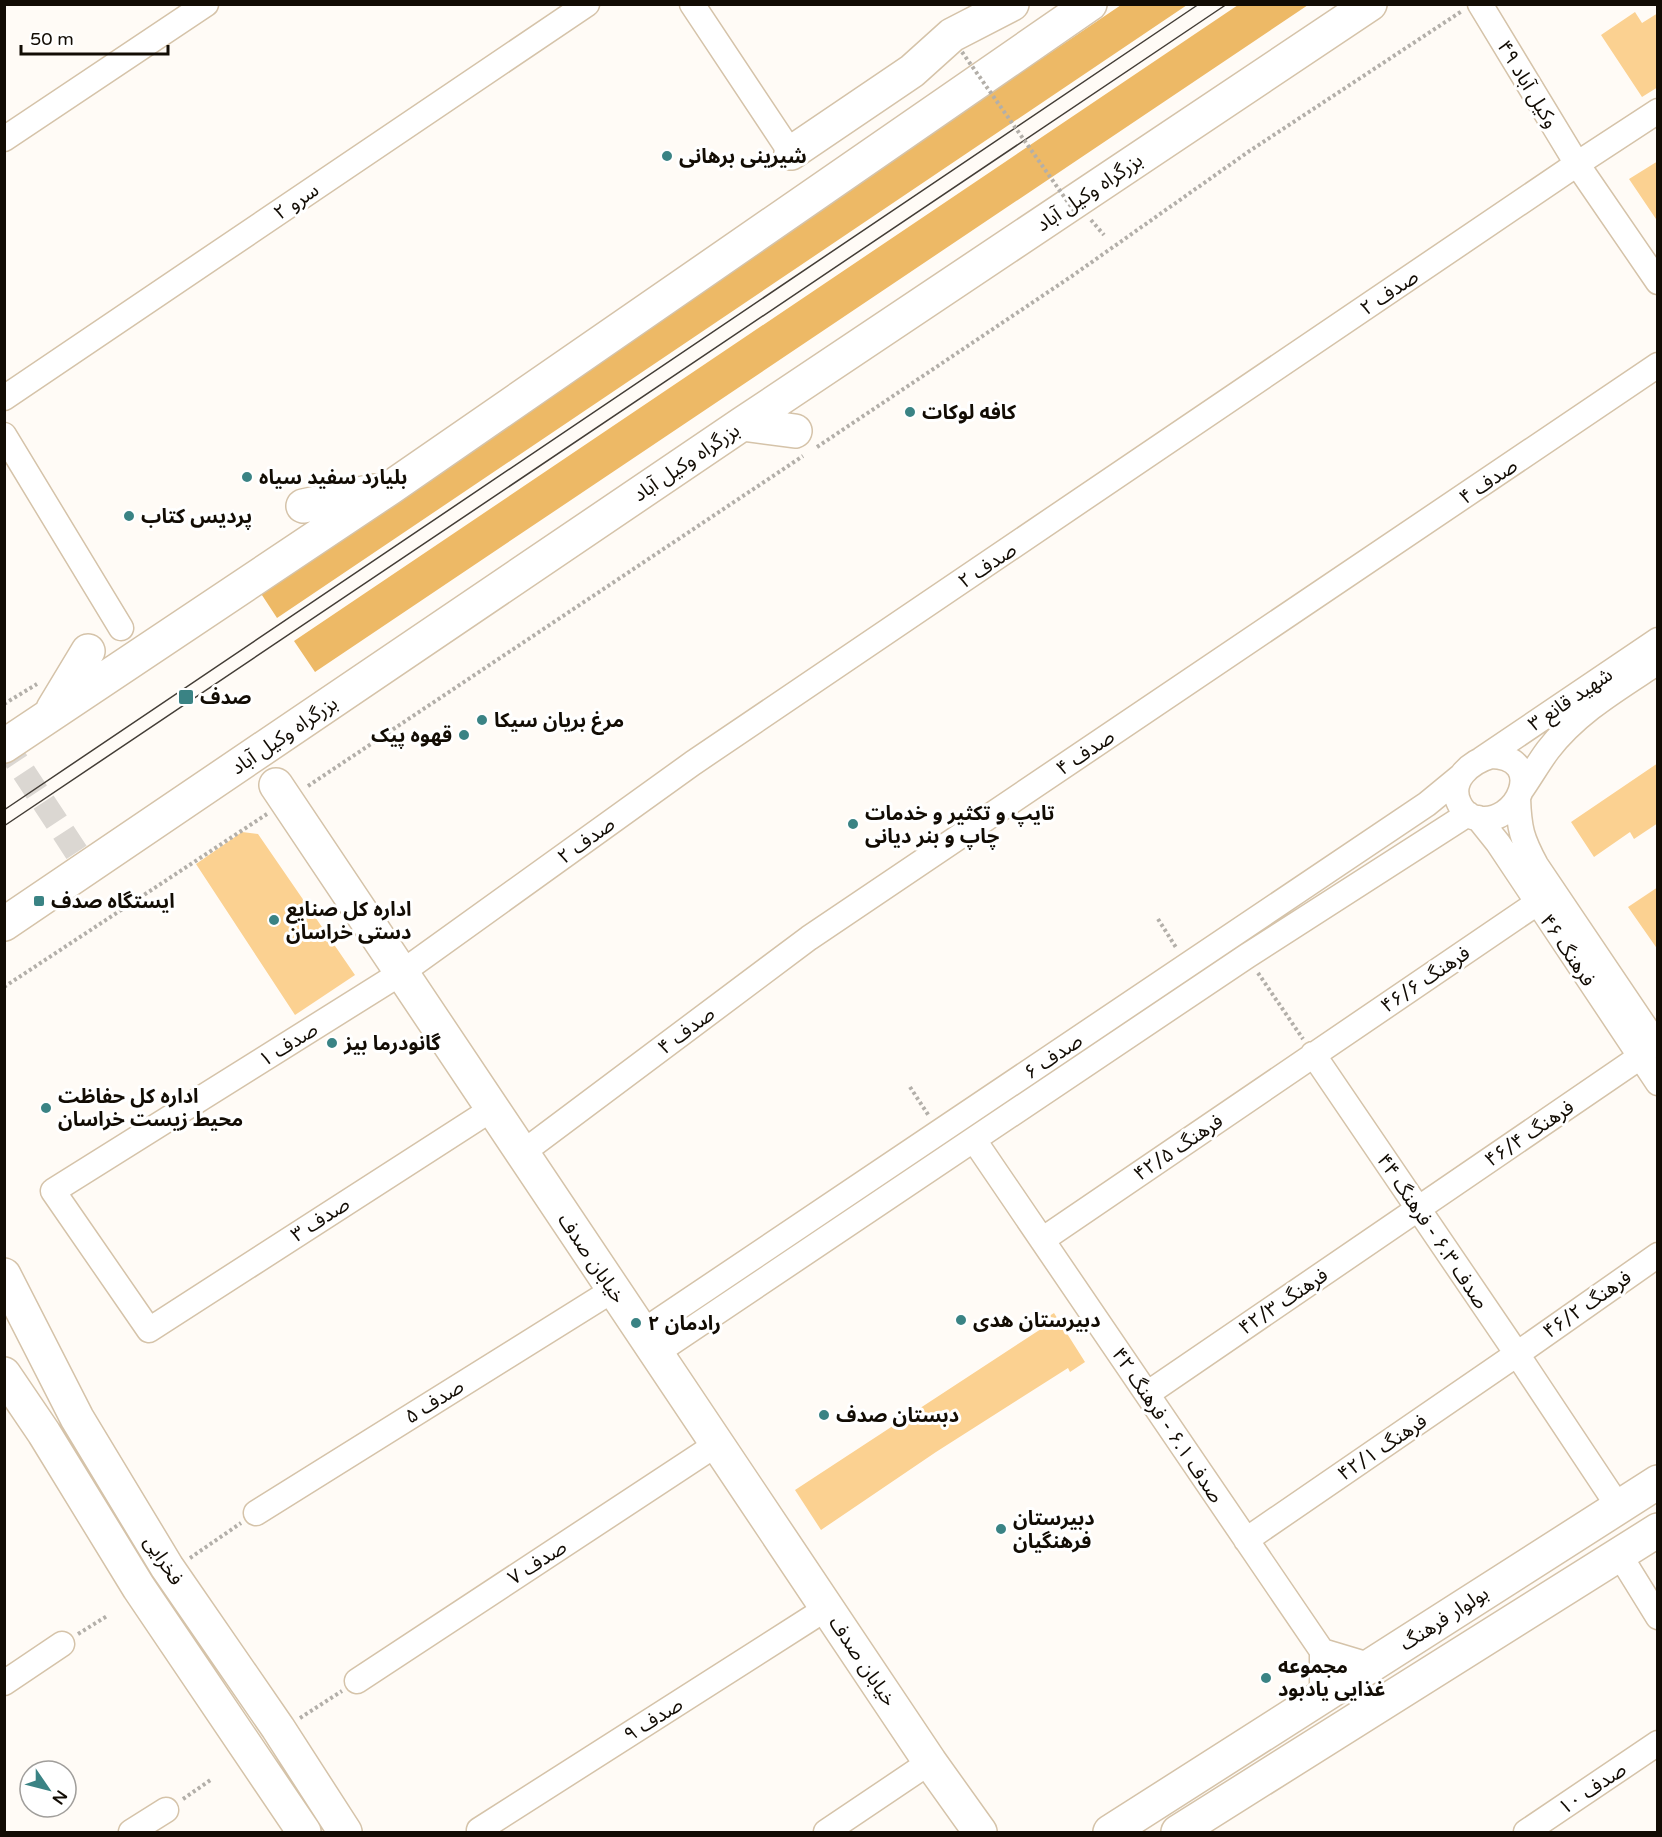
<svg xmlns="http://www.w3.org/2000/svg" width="1662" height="1837" font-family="'Varela Round','Noto Sans Arabic',sans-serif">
<rect width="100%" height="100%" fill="#fffbf6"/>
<path fill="#edb966" d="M1121,5H1187L277,618L258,589Z
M1238,5H1308L315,672L294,641Z"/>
<path fill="#fbd191" d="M1635,12L1642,23L1658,13V87L1642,97L1601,35Z
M1658,161V222L1629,179Z
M1658,763V823L1634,839L1630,832L1594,857L1571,822Z
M242,832L258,834L355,975L295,1015L196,864Z
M1658,887V950L1628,907Z
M1054,1313L1085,1362L1070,1372L1068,1368L936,1452L821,1530L795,1490L1041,1329L1038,1323Z"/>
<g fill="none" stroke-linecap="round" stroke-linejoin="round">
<path stroke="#dbd7d2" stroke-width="24" stroke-dasharray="24 12" stroke-linecap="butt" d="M4,742L100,888"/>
<defs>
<path id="street" d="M692,4L791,153
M1480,4L1577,164L1658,282
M4,139L206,4
M4,398L587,4
M4,435L121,628
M1491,756C1548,757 1518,828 1476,818C1468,816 1462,810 1459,803C1448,780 1471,762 1491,756Z
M1482,759L1658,640
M1522,789C1531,776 1539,762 1548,750C1577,712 1619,688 1658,662
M1518,798C1519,829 1522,839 1536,865L1658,1046
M1478,818L1498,843L1658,1083
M1313,1054L1517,1354L1618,1506
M492,1109L149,1330L53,1191L401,973L693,763L1577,164L1658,111
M974,1140L1322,1651V1697
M522,1153L809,938L1658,365
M1042,1240L1537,903
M642,1332L1427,804L1461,776
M656,1353L1247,956L1468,814
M1147,1394L1640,1057
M256,1513L613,1290
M1246,1540L1517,1354L1658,1255
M1619,1554L1658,1617
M1322,1651L1372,1666
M357,1681L717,1444
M4,1683L62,1644
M479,1830L827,1608
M131,1832L166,1810
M826,1832L930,1762
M1526,1832L1658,1743"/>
<path id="secondary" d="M791,153L912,71L952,35L1012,4
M276,785L930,1762L980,1832
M4,1275L77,1418L167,1567L278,1728L345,1832
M4,1374L44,1433L139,1588L304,1832
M1110,1832L1658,1482
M1178,1832L1658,1530"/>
<path id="highway" d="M742,424L795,431
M303,506L373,491
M53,709L88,651
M4,746L390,488L1090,4
M4,924L742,424L1370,4"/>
</defs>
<use href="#street" stroke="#d5c3a9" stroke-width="27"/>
<use href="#secondary" stroke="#d5c3a9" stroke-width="36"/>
<use href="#highway" stroke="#d5c3a9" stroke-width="36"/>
<path stroke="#b3afa9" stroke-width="4" stroke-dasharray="3 3" stroke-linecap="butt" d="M1091,220L1104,235
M817,447L1072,276L1248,152L1462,11
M4,704L37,684
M308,786L803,456
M1158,919L1177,949
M1258,973L1303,1039
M4,987L267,814
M910,1087L929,1116
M190,1558L241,1523
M78,1634L107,1616
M300,1718L342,1691
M183,1799L212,1779"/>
<use href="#street" stroke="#fff" stroke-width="24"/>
<use href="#secondary" stroke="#fff" stroke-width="33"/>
<use href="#highway" stroke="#fff" stroke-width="33"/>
<path stroke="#433d36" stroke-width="1.5" d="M4,810L1199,4
M4,826L1227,4"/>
<path stroke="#b3afa9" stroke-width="4" stroke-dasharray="3 3" stroke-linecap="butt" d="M962,52L1077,215"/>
</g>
<g fill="#3a8384" stroke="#fff" stroke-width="2">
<circle cx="667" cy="156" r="6"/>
<circle cx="910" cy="412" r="6"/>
<circle cx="247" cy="477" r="6"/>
<circle cx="129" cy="516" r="6"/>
<rect x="178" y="689" width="16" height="16" rx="3"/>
<circle cx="482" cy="720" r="6"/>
<circle cx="464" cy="735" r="6"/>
<circle cx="853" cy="824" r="6"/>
<rect x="33" y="895" width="12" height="12" rx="3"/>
<circle cx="274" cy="920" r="6"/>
<circle cx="332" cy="1043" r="6"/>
<circle cx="46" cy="1108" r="6"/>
<circle cx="961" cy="1320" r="6"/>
<circle cx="636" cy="1323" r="6"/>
<circle cx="824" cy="1415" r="6"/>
<circle cx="1001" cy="1529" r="6"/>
<circle cx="1266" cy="1678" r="6"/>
</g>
<g text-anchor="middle" stroke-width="6" stroke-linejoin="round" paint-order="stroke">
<g font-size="20" fill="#120c04" stroke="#fff">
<text transform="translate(1528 84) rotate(59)" y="7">۴۹ وکیل آباد</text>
<text transform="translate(1089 192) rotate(-34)" y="7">بزرگراه وکیل آباد</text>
<text transform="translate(296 201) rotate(-34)" y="7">سرو ۲</text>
<text transform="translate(1389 292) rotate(-34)" y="7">صدف ۲</text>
<text transform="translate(686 462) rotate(-34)" y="7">بزرگراه وکیل آباد</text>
<text transform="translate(1488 481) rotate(-34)" y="7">صدف ۴</text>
<text transform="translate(987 565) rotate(-34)" y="7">صدف ۲</text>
<text transform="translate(1570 699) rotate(-34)" y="7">شهید قانع ۳</text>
<text transform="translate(284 735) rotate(-34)" y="7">بزرگراه وکیل آباد</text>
<text transform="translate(1085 752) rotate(-34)" y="7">صدف ۴</text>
<text transform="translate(586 840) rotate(-36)" y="7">صدف ۲</text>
<text transform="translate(1568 950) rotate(56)" y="7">فرهنگ ۴۶</text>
<text transform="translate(1425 979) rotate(-34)" y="7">فرهنگ ۴۶/۶</text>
<text transform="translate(686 1030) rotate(-37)" y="7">صدف ۴</text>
<text transform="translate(288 1044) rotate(-32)" y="7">صدف ۱</text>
<text transform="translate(1053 1056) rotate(-34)" y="7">صدف ۶</text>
<text transform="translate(1529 1133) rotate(-34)" y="7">فرهنگ ۴۶/۴</text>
<text transform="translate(1178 1147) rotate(-34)" y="7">فرهنگ ۴۲/۵</text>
<text transform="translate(320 1219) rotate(-33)" y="7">صدف ۳</text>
<text transform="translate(1433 1231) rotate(56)" y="7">صدف ۶.۳ - فرهنگ ۴۴</text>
<text transform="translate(592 1258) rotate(56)" y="7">خیابان صدف</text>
<text transform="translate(1283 1301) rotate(-34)" y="7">فرهنگ ۴۲/۳</text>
<text transform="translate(1587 1304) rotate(-35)" y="7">فرهنگ ۴۶/۲</text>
<text transform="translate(434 1401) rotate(-32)" y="7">صدف ۵</text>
<text transform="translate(1168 1425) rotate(56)" y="7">صدف ۶.۱ - فرهنگ ۴۲</text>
<text transform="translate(1382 1447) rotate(-34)" y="7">فرهنگ ۴۲/۱</text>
<text transform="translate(164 1560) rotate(57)" y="7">فخرایی</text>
<text transform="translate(537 1562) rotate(-33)" y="7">صدف ۷</text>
<text transform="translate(1444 1618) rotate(-33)" y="7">بولوار فرهنگ</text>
<text transform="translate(863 1661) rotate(56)" y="7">خیابان صدف</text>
<text transform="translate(653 1719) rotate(-32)" y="7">صدف ۹</text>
<text transform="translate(1592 1788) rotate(-34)" y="7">صدف ۱۰</text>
</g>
<g font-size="20" font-weight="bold" fill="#120c04" stroke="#fff" text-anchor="start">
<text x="679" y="163">شیرینی برهانی</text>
<text x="922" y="419">کافه لوکات</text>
<text x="259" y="484">بلیارد سفید سیاه</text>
<text x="141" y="523">پردیس کتاب</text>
<text x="200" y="704">صدف</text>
<text x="494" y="727">مرغ بریان سیکا</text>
<text x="452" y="742" text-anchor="end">قهوه پیک</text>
<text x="865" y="820">تایپ و تکثیر و خدمات<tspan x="865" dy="23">چاپ و بنر دیانی</tspan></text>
<text x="51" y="908">ایستگاه صدف</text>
<text x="286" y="916">اداره کل صنایع<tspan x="286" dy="23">دستی خراسان</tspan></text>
<text x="344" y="1050">گانودرما بیز</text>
<text x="58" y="1103">اداره کل حفاظت<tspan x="58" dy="23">محیط زیست خراسان</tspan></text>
<text x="973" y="1327">دبیرستان هدی</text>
<text x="648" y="1330">رادمان ۲</text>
<text x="836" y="1422">دبستان صدف</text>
<text x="1013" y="1525">دبیرستان<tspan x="1013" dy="23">فرهنگیان</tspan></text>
<text x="1278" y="1673">مجموعه<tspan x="1278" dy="23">غذایی یادبود</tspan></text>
</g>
</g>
<rect width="1662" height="1837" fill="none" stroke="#120c04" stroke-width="12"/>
<g transform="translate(48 1789) rotate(125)"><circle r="28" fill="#ffffff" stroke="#a09e9b" stroke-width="1.5"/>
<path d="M0-4.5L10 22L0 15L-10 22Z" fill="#3a8384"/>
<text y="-9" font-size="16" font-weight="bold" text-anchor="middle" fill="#120c04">N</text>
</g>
<path d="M21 45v9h147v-9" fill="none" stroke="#120c04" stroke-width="3"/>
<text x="30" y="45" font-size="18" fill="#120c04" stroke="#ffffff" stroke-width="4.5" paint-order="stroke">50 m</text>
</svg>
